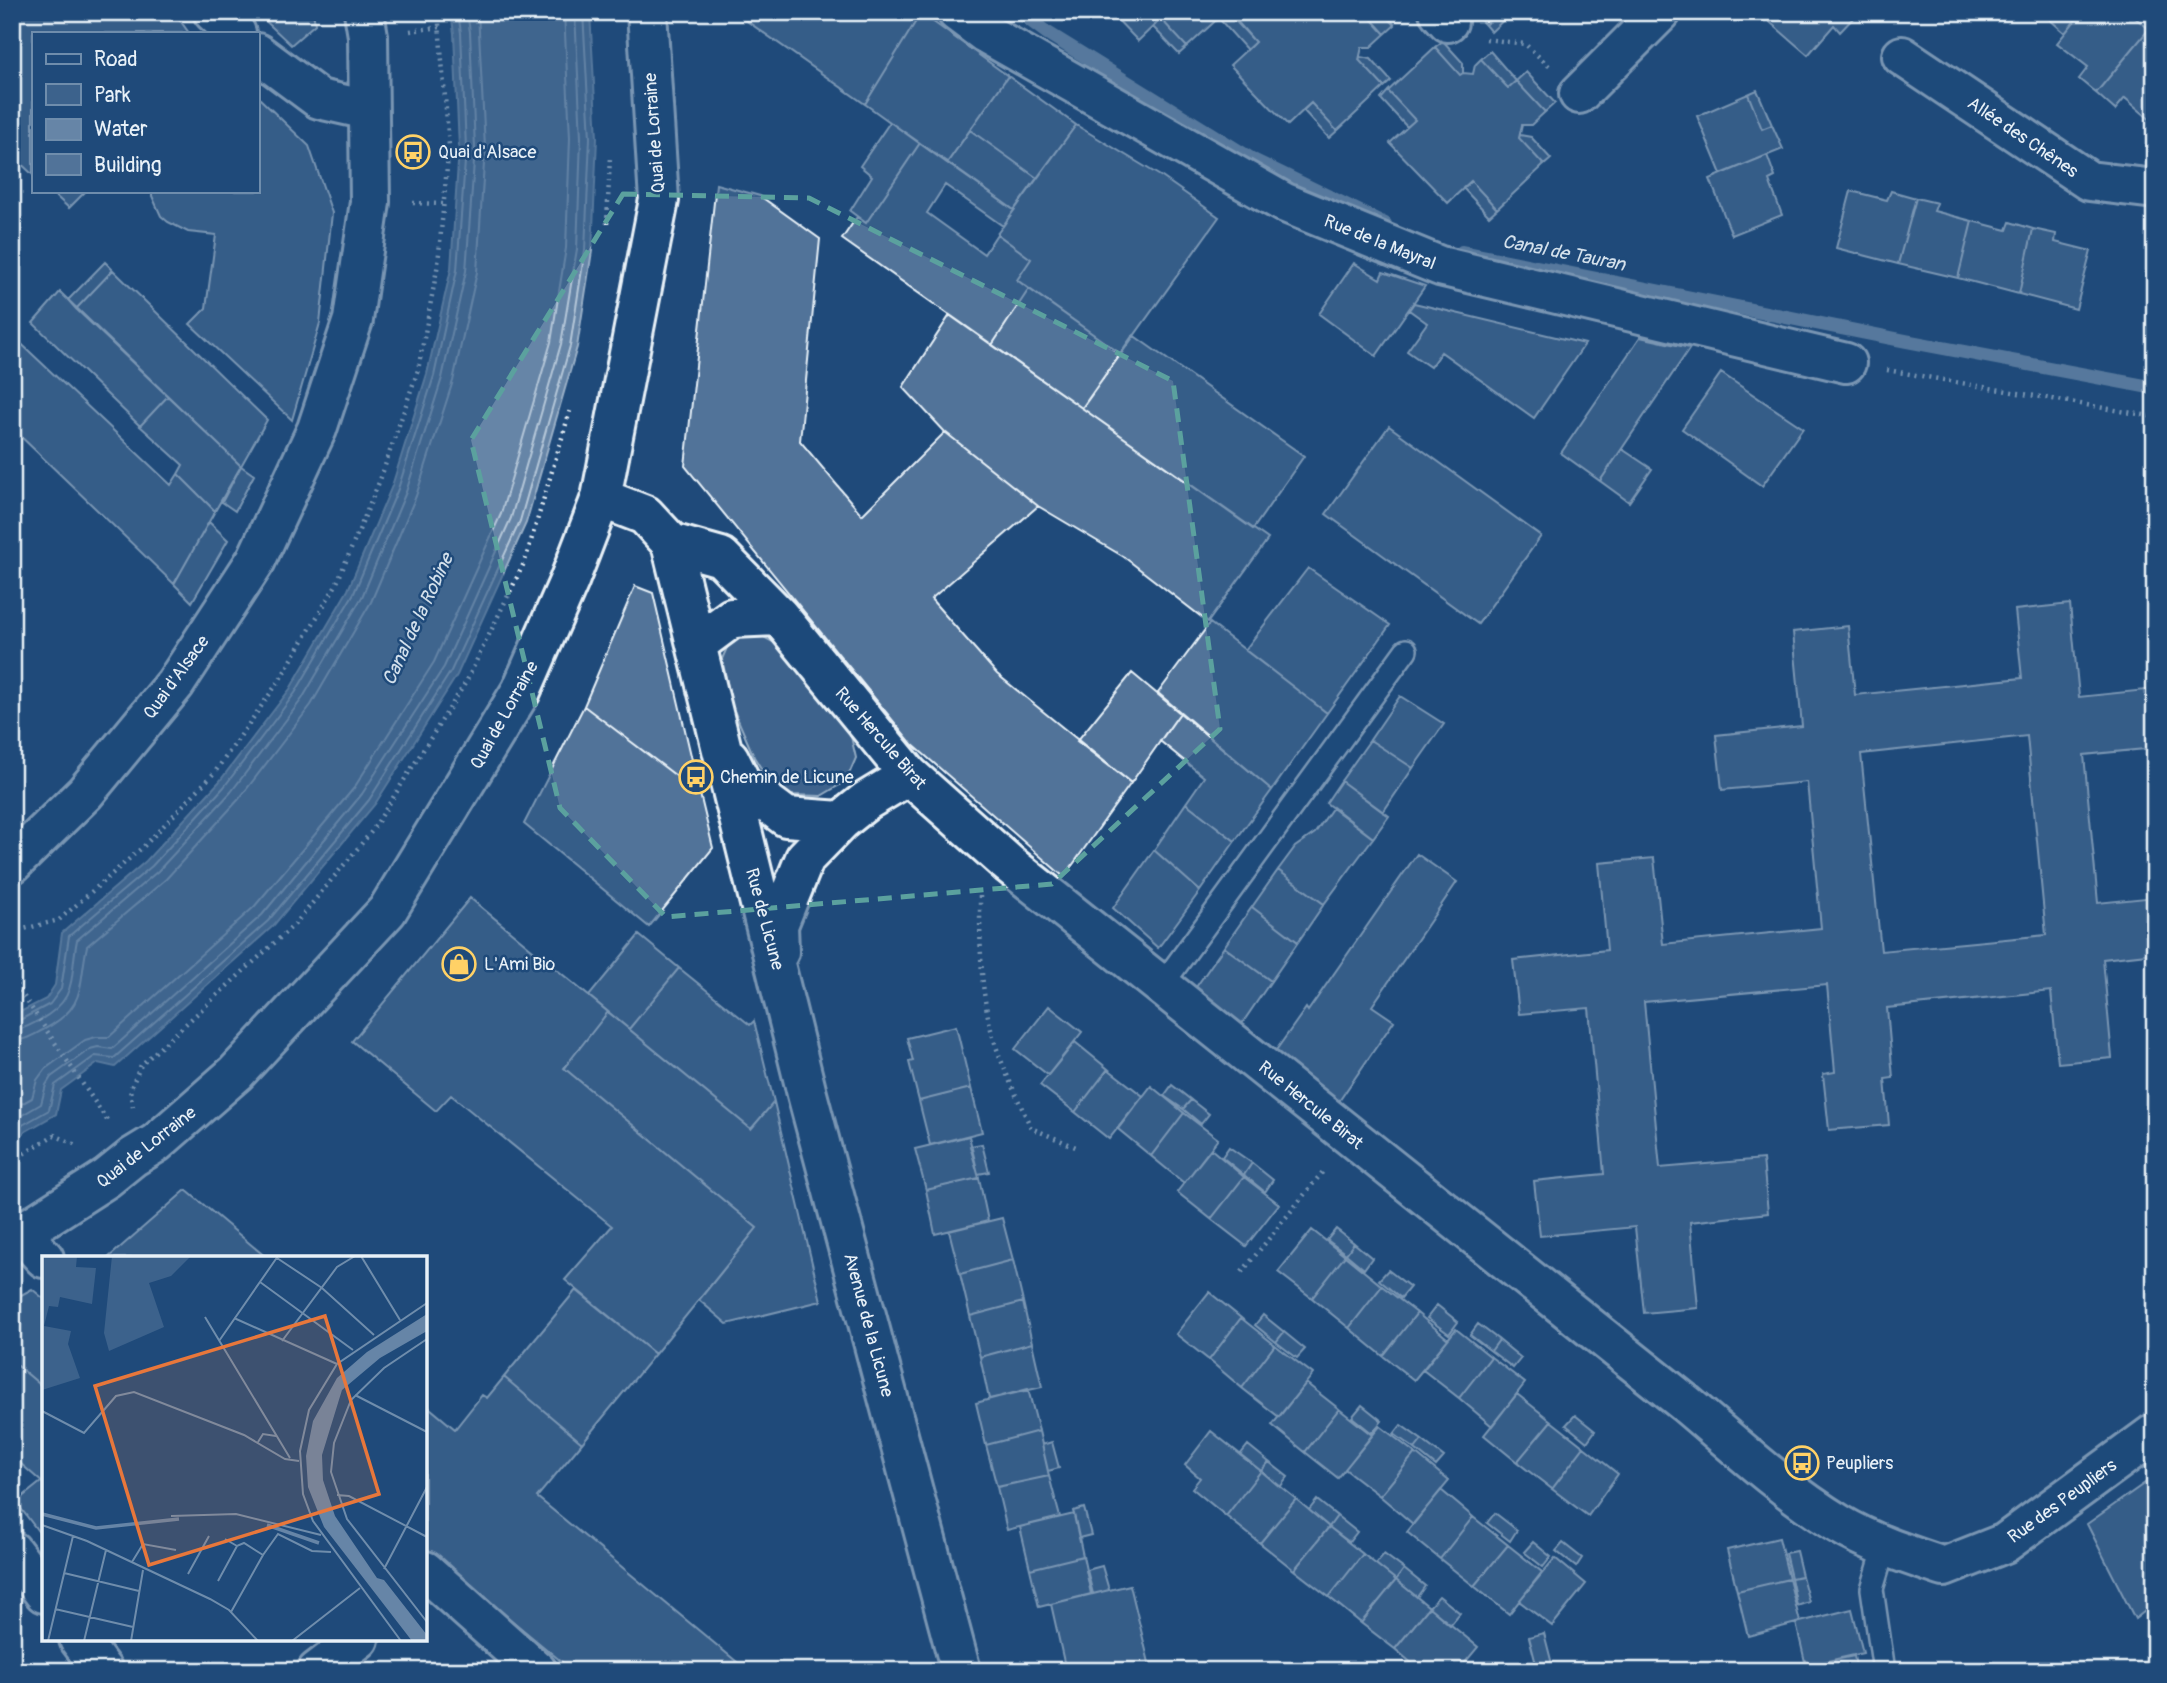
<svg xmlns="http://www.w3.org/2000/svg" width="2167" height="1683" font-family="Pangolin,sans-serif">
<rect width="100%" height="100%" fill="#1f4a7a"/>
<filter id="ink" filterUnits="userSpaceOnUse"><feTurbulence type="fractalNoise" baseFrequency=".0143" numOctaves="2"/><feDisplacementMap in="SourceGraphic" scale="14" xChannelSelector="R" yChannelSelector="G"/><feConvolveMatrix kernelMatrix="1 2 1 2 8 2 1 2 1" color-interpolation-filters="sRGB"/></filter>
<g filter="url(#ink)">
<path fill="#3c628c" stroke="#92aac2" stroke-width="2" d="M746,633L760,635L773,642L849,728L856,758L846,781L821,796L791,795L766,776L754,757L732,706L722,659L730,641Z"/>
<path fill="#6685a7" stroke="#9ab0c7" stroke-width="2" d="M451,12H590L597,138L592,251L577,347L526,523L457,675L375,804L273,926L115,1067L98,1063L61,1090L56,1114L12,1139V1016L46,999L55,985L62,933L146,861L219,782L290,689L348,590L392,486L427,374L451,269L459,148L454,33Z"/>
<g fill="none" stroke-linecap="round" stroke-linejoin="round">
<path stroke="#b4c6d8" stroke-width="2" d="M12,1022L18,1021L50,1004L61,989L69,936L152,866L224,787L295,693L354,593L398,489L434,376L457,270L466,148L461,33L458,12
M12,1031C22,1030 30,1025 38,1021C79,999 69,979 77,940L158,871L231,792L302,699L362,597L406,492L442,378L466,271L475,148L470,32L467,12
M12,1041C24,1041 33,1035 43,1030C87,1007 78,987 87,946L166,879L239,799L311,705L371,602L416,496L453,381L477,272L485,148L478,12
M12,1109L32,1098L37,1080L45,1069L85,1040L96,1037H109L254,907L354,788L434,662L501,514L551,342L566,248L570,138L564,12
M12,1121L41,1104L46,1085L51,1077L90,1049L98,1047L112,1049L262,915L362,794L444,667L511,518L561,344L577,249L581,138L575,12
M12,1131L49,1110L55,1085L95,1056L114,1058L268,921L369,800L451,671L520,521L570,346L585,250L590,138L583,12"/>
<path stroke="#9ab0c7" stroke-width="14" d="M1019,12L1046,32L1253,160L1385,224
M1462,252L1906,341L2155,388"/>
</g>
<path fill="#517399" stroke="#e8f1f8" stroke-width="2" fill-rule="evenodd" d="M12,12H174L189,33H33V175L12,155Z
M256,12H313L315,24L291,45Z
M734,12H919L921,13L865,104Z
M1110,12H1225L1187,47L1161,19L1138,41Z
M1229,12H1365L1385,34L1371,47H1362L1359,60L1384,87L1337,131L1311,103L1288,125L1230,65L1255,42Z
M1365,12H1383L1395,25L1385,34Z
M1473,12H1498L1485,25Z
M1498,12H1512L1491,32L1485,25Z
M1526,12H1542L1534,21Z
M1770,12H1855L1857,14L1840,32L1834,25L1808,55L1765,18Z
M2041,12H2082L2065,33Z
M2082,12H2128L2149,29L2096,93L2079,79L2088,67L2057,43Z
M921,13L1008,76L947,163L865,104Z
M1228,13L1255,42L1247,50L1221,21Z
M1161,19L1187,47L1179,54L1153,27Z
M2149,29L2155,34L2153,122L2125,98L2115,110L2096,93Z
M1443,41L1463,63V73L1460,75L1435,47Z
M1435,47L1460,75L1463,73L1473,74L1475,65L1481,59L1508,88L1516,81L1545,112L1531,125H1522L1519,138L1544,165L1497,209L1471,181L1448,203L1390,143L1415,120L1388,91Z
M1490,51L1516,81L1508,88L1481,59Z
M1360,57L1371,59L1391,81L1384,87L1359,60Z
M1526,72L1555,103L1545,112L1516,81Z
M1008,76L1076,125L1037,178L970,130Z
M1757,90L1772,125L1762,129L1748,94Z
M1388,91L1415,120L1407,127L1381,99Z
M1748,94L1762,129L1772,125L1783,149L1721,174L1697,116Z
M257,96L309,146L332,213L320,323L292,420L190,324L206,308L216,235L188,232L168,222L161,216L152,196V191H257Z
M1311,103L1337,131L1329,138L1303,110Z
M890,122L920,143L866,223L850,211L872,176L860,166Z
M1076,125L1162,177L1219,217L1121,354L1017,280L1031,259L997,234Z
M970,130L1037,178L1014,210L947,163Z
M1520,135L1531,137L1551,159L1544,165L1519,138Z
M920,143L1014,210L1003,226L945,185L927,213L984,254L997,234L1031,259L1017,280L1029,289L992,345L842,239L857,217L866,223Z
M1767,155L1775,177L1769,180L1782,215L1732,235L1710,179Z
M1471,181L1497,209L1489,216L1463,188Z
M716,184L760,196L820,239L800,441L862,515L945,432L1038,506L931,599L997,674L1131,783L1064,877L912,744L685,466Z
M50,191H86L69,208Z
M1851,191L1887,200L1891,191L1916,198L1898,264L1836,248Z
M1916,198L1937,203L1934,211L1972,221L1958,278L1898,264Z
M1972,221L2007,230L2010,222L2033,229L2019,294L1958,278Z
M2033,229L2056,234L2055,242L2091,251L2076,309L2019,294Z
M105,262L113,270L76,309L68,300Z
M1354,263L1380,279L1383,272L1425,286L1376,356L1319,314Z
M113,270L267,420L241,466L76,309Z
M1029,289L1121,354L1082,408L992,345Z
M60,292L168,396L140,426L33,323Z
M1414,303L1585,344L1534,418L1441,352L1430,367L1407,351L1427,323L1409,310Z
M950,315L1268,539L1208,622L1124,557L1038,506L945,432L903,387Z
M12,335L171,485L178,474L215,511L174,584L12,428Z
M1133,335L1304,456L1253,529L1082,408Z
M1640,337L1690,348L1600,481L1561,453Z
M1721,373L1803,428L1762,486L1682,429Z
M168,396L241,466L215,511L178,474L183,465L140,426Z
M1389,426L1541,536L1478,624L1326,514Z
M1622,449L1652,469L1629,502L1600,481Z
M241,466L254,475L235,511L222,502Z
M209,522L228,540L192,602L174,584Z
M1308,568L1390,625L1327,713L1245,650Z
M635,586L653,593L700,794L584,706Z
M2070,604L2079,697L2155,689V748L2084,755L2098,903L2155,897V953L2103,959L2112,1058L2058,1063L2051,991L1887,1008L1893,1078L1885,1079L1889,1125L1829,1130L1823,1074L1835,1072L1827,985L1644,1002L1660,1168L1763,1159L1768,1213L1690,1222L1698,1308L1644,1313L1635,1227L1540,1236L1534,1181L1604,1174L1589,1008L1519,1014L1513,960L1607,950L1599,863L1654,858L1663,944L1821,928L1807,782L1722,790L1716,735L1802,726L1793,632L1848,626L1855,695L2022,678L2015,610ZM2027,736L2046,935L1881,951L1861,754Z
M1210,623L1327,713L1272,790L1158,693Z
M1132,673L1180,713L1131,783L1077,741Z
M1400,696L1444,724L1413,768L1370,740Z
M584,706L700,794L713,848L649,927L524,824Z
M1180,713L1272,790L1235,841L1186,803L1204,777L1160,741Z
M1370,740L1413,768L1383,812L1341,781Z
M1341,781L1389,816L1373,838L1326,803Z
M1186,803L1235,841L1200,891L1154,850Z
M1333,807L1373,838L1324,904L1278,870L1295,847L1315,833Z
M1154,850L1200,891L1158,948L1113,908Z
M1417,854L1457,882L1372,1006L1394,1021L1335,1107L1272,1056L1306,1008L1308,1011Z
M1278,870L1324,904L1298,942L1252,907Z
M470,898L608,1012L564,1068L757,1228L655,1354L565,1280L612,1226L451,1095L436,1111L352,1041Z
M1252,907L1298,942L1271,981L1224,947Z
M639,935L679,968L629,1029L589,996Z
M1224,947L1271,981L1239,1028L1194,990Z
M679,968L750,1025L754,1021L774,1102L751,1129L629,1029Z
M1049,1006L1082,1032L1048,1075L1015,1049Z
M608,1012L751,1129L774,1102L821,1301L727,1324L699,1300L757,1228L564,1068Z
M956,1026L971,1088L919,1101L909,1062L913,1061L907,1038Z
M1075,1042L1108,1069L1075,1112L1040,1085Z
M1108,1069L1143,1096L1109,1139L1075,1112Z
M1172,1085L1191,1100L1183,1109L1164,1096Z
M1151,1086L1184,1113L1151,1156L1118,1129Z
M971,1088L982,1132L930,1145L919,1101Z
M1191,1100L1209,1114L1201,1124L1183,1109Z
M1184,1113L1218,1139L1184,1183L1151,1156Z
M969,1136L979,1178L926,1190L915,1149Z
M982,1144L989,1172L978,1174L970,1146Z
M1229,1147L1252,1163L1244,1175L1222,1157Z
M1211,1149L1244,1177L1211,1219L1177,1192Z
M1252,1163L1273,1180L1265,1192L1244,1175Z
M1244,1177L1279,1204L1246,1246L1211,1219Z
M979,1178L988,1221L935,1234L926,1190Z
M186,1190L267,1258H108Z
M1002,1218L1013,1260L960,1274L949,1231Z
M1336,1229L1354,1243L1346,1254L1327,1240Z
M1312,1230L1345,1256L1312,1298L1278,1272Z
M1354,1243L1372,1258L1364,1269L1346,1254Z
M1345,1256L1382,1286L1349,1328L1312,1298Z
M1013,1260L1023,1302L970,1316L960,1274Z
M1388,1270L1410,1287L1401,1298L1379,1280Z
M1382,1286L1417,1313L1383,1356L1349,1328Z
M32,1289L44,1299V1388L12,1361V1300Z
M576,1290L655,1354L582,1443L504,1377Z
M1209,1292L1241,1318L1209,1360L1176,1334Z
M1023,1302L1032,1343L980,1357L970,1316Z
M1437,1305L1458,1322L1449,1334L1427,1318Z
M1417,1313L1448,1339L1414,1380L1383,1356Z
M1263,1315L1284,1332L1276,1342L1255,1325Z
M1241,1318L1275,1345L1242,1388L1209,1360Z
M1478,1324L1499,1340L1491,1351L1470,1335Z
M1456,1329L1491,1357L1459,1398L1423,1370Z
M1284,1332L1305,1349L1297,1358L1276,1342Z
M1499,1340L1521,1358L1513,1368L1491,1351Z
M1032,1343L1042,1387L989,1399L980,1357Z
M1275,1345L1313,1374L1279,1417L1242,1388Z
M1491,1357L1525,1383L1492,1426L1459,1398Z
M12,1361L44,1388V1484L12,1456Z
M504,1377L582,1443L537,1497L748,1671H573L425,1549V1404L455,1429L482,1395L487,1398Z
M1306,1383L1339,1409L1305,1452L1272,1425Z
M1028,1389L1039,1431L986,1445L976,1403Z
M1517,1394L1551,1421L1517,1462L1484,1435Z
M1362,1405L1382,1421L1372,1433L1352,1417Z
M1339,1409L1372,1435L1338,1478L1305,1452Z
M1575,1415L1595,1431L1587,1442L1566,1425Z
M1551,1421L1584,1447L1552,1489L1517,1462Z
M1401,1425L1422,1440L1415,1449L1394,1434Z
M1380,1426L1415,1453L1380,1496L1345,1469Z
M1039,1431L1049,1476L997,1487L986,1445Z
M1211,1431L1261,1471L1226,1516L1192,1488L1200,1478L1185,1465Z
M1422,1440L1444,1457L1436,1466L1415,1449Z
M1052,1442L1059,1468L1048,1471L1042,1445Z
M1248,1445L1269,1462L1261,1471L1240,1455Z
M1584,1447L1618,1474L1588,1516L1552,1489Z
M1415,1453L1449,1481L1413,1524L1380,1496Z
M1269,1462L1288,1477L1280,1487L1261,1471Z
M1261,1471L1296,1499L1260,1543L1226,1516Z
M1049,1476L1060,1517L1007,1530L997,1487Z
M2155,1476V1603L2135,1619L2087,1524Z
M41,1482L44,1484V1539L16,1502Z
M1441,1490L1473,1517L1440,1559L1407,1532Z
M1296,1499L1329,1527L1294,1570L1260,1543Z
M1317,1500L1337,1516L1329,1527L1309,1510Z
M1084,1508L1091,1535L1079,1538L1073,1511Z
M1495,1513L1517,1530L1510,1541L1487,1523Z
M1074,1514L1083,1556L1030,1569L1020,1527Z
M1337,1516L1357,1532L1349,1542L1329,1527Z
M1473,1517L1508,1545L1474,1586L1440,1559Z
M1329,1527L1363,1554L1329,1597L1294,1570Z
M1779,1538L1789,1579L1737,1591L1727,1550Z
M1533,1542L1551,1557L1543,1567L1524,1552Z
M1563,1543L1582,1558L1576,1567L1556,1551Z
M1508,1545L1542,1572L1509,1614L1474,1586Z
M1796,1551L1802,1576L1791,1578L1785,1553Z
M1363,1554L1396,1580L1361,1623L1329,1597Z
M1384,1554L1404,1569L1396,1580L1376,1564Z
M1083,1556L1091,1594L1039,1607L1030,1569Z
M1555,1558L1586,1584L1552,1626L1519,1601Z
M1102,1566L1109,1590L1093,1594L1087,1570Z
M1404,1569L1425,1586L1417,1597L1396,1580Z
M1802,1576L1809,1602L1797,1606L1791,1578Z
M1789,1579L1800,1622L1748,1636L1737,1591Z
M1396,1580L1429,1607L1395,1649L1361,1623Z
M1130,1585L1151,1671H1066L1051,1604Z
M1439,1596L1460,1613L1450,1625L1429,1607Z
M1429,1607L1478,1647L1458,1671H1439L1435,1668L1433,1671H1421L1395,1649Z
M1852,1609L1863,1653L1806,1666L1796,1623Z
M1544,1633L1552,1664L1537,1668L1529,1637Z
M1854,1656L1857,1671H1786L1806,1666Z"/>
<g fill="none" stroke-linecap="round" stroke-linejoin="round">
<defs>
<path id="service" d="M1162,985L1406,650
M1884,1671L1872,1589L1885,1546"/>
<path id="minor" d="M213,12L236,33
M957,12L985,33L1283,202L1440,266L1846,363
M1439,12L1448,22
M257,53L319,99L368,110
M1902,56L2089,181L2155,189
M1579,94L1661,12
M601,498L645,515L671,543L721,557L779,616L909,775L1010,865L1685,1403C1735,1445 1783,1490 1839,1524C1871,1543 1908,1555 1944,1567L2005,1543L2155,1433
M671,543L807,1094L961,1671
M697,644L732,618L779,616
M729,758L742,784L786,817L841,821L866,801L909,775
M12,864L85,793L175,684L256,560L317,429L353,320L370,202L368,36L364,12
M779,952L778,925L805,858L841,821
M22,1234L44,1258
M12,1239L107,1178L133,1157L156,1143L236,1073L387,911L521,691L569,581L601,498L659,200L647,12
M12,1551L44,1593
M425,1571L537,1671
M79,1639L103,1671
M317,1671L359,1639"/>
</defs>
<use href="#service" stroke="#e8f1f8" stroke-width="26"/>
<use href="#minor" stroke="#e8f1f8" stroke-width="44"/>
<path stroke="#e8f1f8" stroke-width="4.5" stroke-dasharray="2 5" stroke-linecap="butt" d="M410,31L440,27
M1486,39L1525,44L1549,66
M413,203L444,204
M607,224L610,156
M1887,370L2155,417
M980,896C980,936 980,983 989,1021C997,1058 1016,1094 1031,1128L1078,1148
M12,932L59,920L144,846L215,772L279,681L336,585L380,480L418,370L438,264L449,146L438,12
M12,979L109,1123
M133,1107L130,1090L141,1065L295,924L372,831L466,682L525,561L570,411
M12,1161L54,1135L77,1145
M1242,1272L1325,1169"/>
<use href="#service" stroke="#1f4a7a" stroke-width="21"/>
<use href="#minor" stroke="#1f4a7a" stroke-width="38"/>
</g>
</g>
<path d="M0 0H2167V1683H0ZM623,194L809,198L1173,381L1220,729L1052,884L666,917L560,808L471,440Z" fill="#1f4a7a" fill-opacity=".55" fill-rule="evenodd"/>
<path fill="none" stroke="#5ba19e" stroke-width="5" stroke-dasharray="14 9" stroke-linejoin="round" d="M623,194L809,198L1173,381L1220,729L1052,884L666,917L560,808L471,440Z"/>
<defs>
<symbol id="bus-ring" viewBox="-11 -11 22 22"><circle r="9.5" fill="#1f4a7a" stroke="#ffd166" stroke-width="1.5"/><path d="M-5-6H5V4H4V6H2V4H-2V6H-4V4H-5ZM-3.5-4V0h7V-4ZM-3.5 1.2v1.5H-2V1.2ZM2 1.2v1.5H3.5V1.2Z" fill="#ffd166"/></symbol>
<symbol id="shop-ring" viewBox="-11 -11 22 22"><circle r="9.5" fill="#1f4a7a" stroke="#ffd166" stroke-width="1.5"/><path d="M-5-2.5h2.3a2.7 3.5 0 0 1 5.4 0H5L5.5 6h-11ZM-1.5-2.5h3a1.5 2.3 0 0 0-3 0Z" fill="#ffd166"/></symbol>
</defs>
<g fill-rule="evenodd">
<use href="#bus-ring" x="394" y="133" width="38" height="38"/>
<use href="#bus-ring" x="677" y="758" width="38" height="38"/>
<use href="#shop-ring" x="440" y="945" width="38" height="38"/>
<use href="#bus-ring" x="1783" y="1444" width="38" height="38"/>
</g>
<g text-anchor="middle" stroke-width="5" stroke-linejoin="round" paint-order="stroke">
<g font-size="18" fill="#e8f1f8" stroke="#1f4a7a">
<text transform="translate(654 133) rotate(-94)" y="6">Quai de Lorraine</text>
<text transform="translate(2023 137) rotate(34)" y="6">Allée des Chênes</text>
<text transform="translate(1380 242) rotate(22)" y="6">Rue de la Mayral</text>
<text transform="translate(176 677) rotate(-54)" y="6">Quai d'Alsace</text>
<text transform="translate(504 715) rotate(-61)" y="6">Quai de Lorraine</text>
<text transform="translate(881 738) rotate(49)" y="6">Rue Hercule Birat</text>
<text transform="translate(765 919) rotate(75)" y="6">Rue de Licune</text>
<text transform="translate(1311 1105) rotate(39)" y="6">Rue Hercule Birat</text>
<text transform="translate(146 1147) rotate(-38)" y="6">Quai de Lorraine</text>
<text transform="translate(869 1325) rotate(75)" y="6">Avenue de la Licune</text>
<text transform="translate(2062 1501) rotate(-36)" y="6">Rue des Peupliers</text>
</g>
<g font-size="18" fill="#e8f1f8" stroke="#1f4a7a" text-anchor="start">
<text x="438" y="158">Quai d'Alsace</text>
<text x="720" y="783">Chemin de Licune</text>
<text x="484" y="970">L'Ami Bio</text>
<text x="1826" y="1469">Peupliers</text>
</g>
<g font-size="19" font-style="italic" fill="#d4e1ec" stroke="#1f4a7a">
<text transform="translate(1564 252) rotate(11)" y="7">Canal de Tauran</text>
<text transform="translate(417 619) rotate(-65)" y="7">Canal de la Robine</text>
</g>
</g>
<g transform="translate(42 1256)">
<rect width="385" height="385" fill="#1f4a7a"/>
<path d="M0,0H35L34,11L54,12L50,48L18,41L16,51L7,50L2,70L29,75L26,88L38,122L0,134ZM70,0H149L129,20L107,27L122,71L67,95L62,77Z" fill="#3c628c"/>
<path d="M385,58V75L338,102L300,134L280,199L281,224L293,260L335,322L342,324L385,379V385H370L282,271L266,231L264,200L271,165L295,122L325,96Z" fill="#6685a7"/>
<path fill="none" stroke="#6685a7" stroke-width="3.5" d="M0,258L54,272L137,263M225,269L277,287"/>
<path fill="none" stroke="#6f8dac" stroke-width="2" d="M319,0L358,64M235,2L280,32L332,79M218,26L311,94M163,61L248,202M192,62L295,108M385,83L342,112L309,144L292,187L289,216L305,263L385,366M177,85L236,0M240,85L295,11L313,0M313,139L385,176M0,155L42,177L74,140L92,136L202,179L243,203L257,205M216,186L221,178L234,180M295,239L307,240L385,281M129,260L194,258L279,279M0,269L45,285L168,343L187,354L216,385M183,283L195,290L202,287L221,299L189,356M221,299L236,278L270,295L289,296M90,306L101,288L134,294M342,313L385,231M22,317L97,335M146,318L167,280M176,325L195,290M13,353L91,371M6,385L31,280M42,385L64,294M89,385L101,314M250,385L318,332M359,385L271,265L261,238L258,195L267,154L295,108L385,47"/>
<path fill="#e8773b" fill-opacity="0.15" stroke="#e8773b" stroke-width="3.5" d="M283,60L337,238L107,309L53,130Z"/>
<rect width="385" height="385" fill="none" stroke="#e8f1f8" stroke-width="3.5"/>
</g>
<rect width="2167" height="1683" fill="none" stroke="#1f4a7a" stroke-width="42"/>
<rect x="21" y="21" width="2125" height="1641" fill="none" stroke="#e8f1f8" stroke-width="2.5" filter="url(#ink)"/>
<rect x="32" y="32" width="228" height="161" fill="#1f4a7a" stroke="#6f8dac" stroke-width="2"/>
<rect x="46" y="54" width="35" height="10" fill="#1f4a7a" stroke="#6f8dac" stroke-width="2"/>
<text x="94" y="66" font-size="21" fill="#e8f1f8">Road</text>
<rect x="46" y="84" width="35" height="21" fill="#3c628c" stroke="#6f8dac" stroke-width="2"/>
<text x="94" y="102" font-size="21" fill="#e8f1f8">Park</text>
<rect x="46" y="119" width="35" height="21" fill="#6685a7" stroke="#6f8dac" stroke-width="2"/>
<text x="94" y="136" font-size="21" fill="#e8f1f8">Water</text>
<rect x="46" y="154" width="35" height="21" fill="#517399" stroke="#6f8dac" stroke-width="2"/>
<text x="94" y="172" font-size="21" fill="#e8f1f8">Building</text>
</svg>
